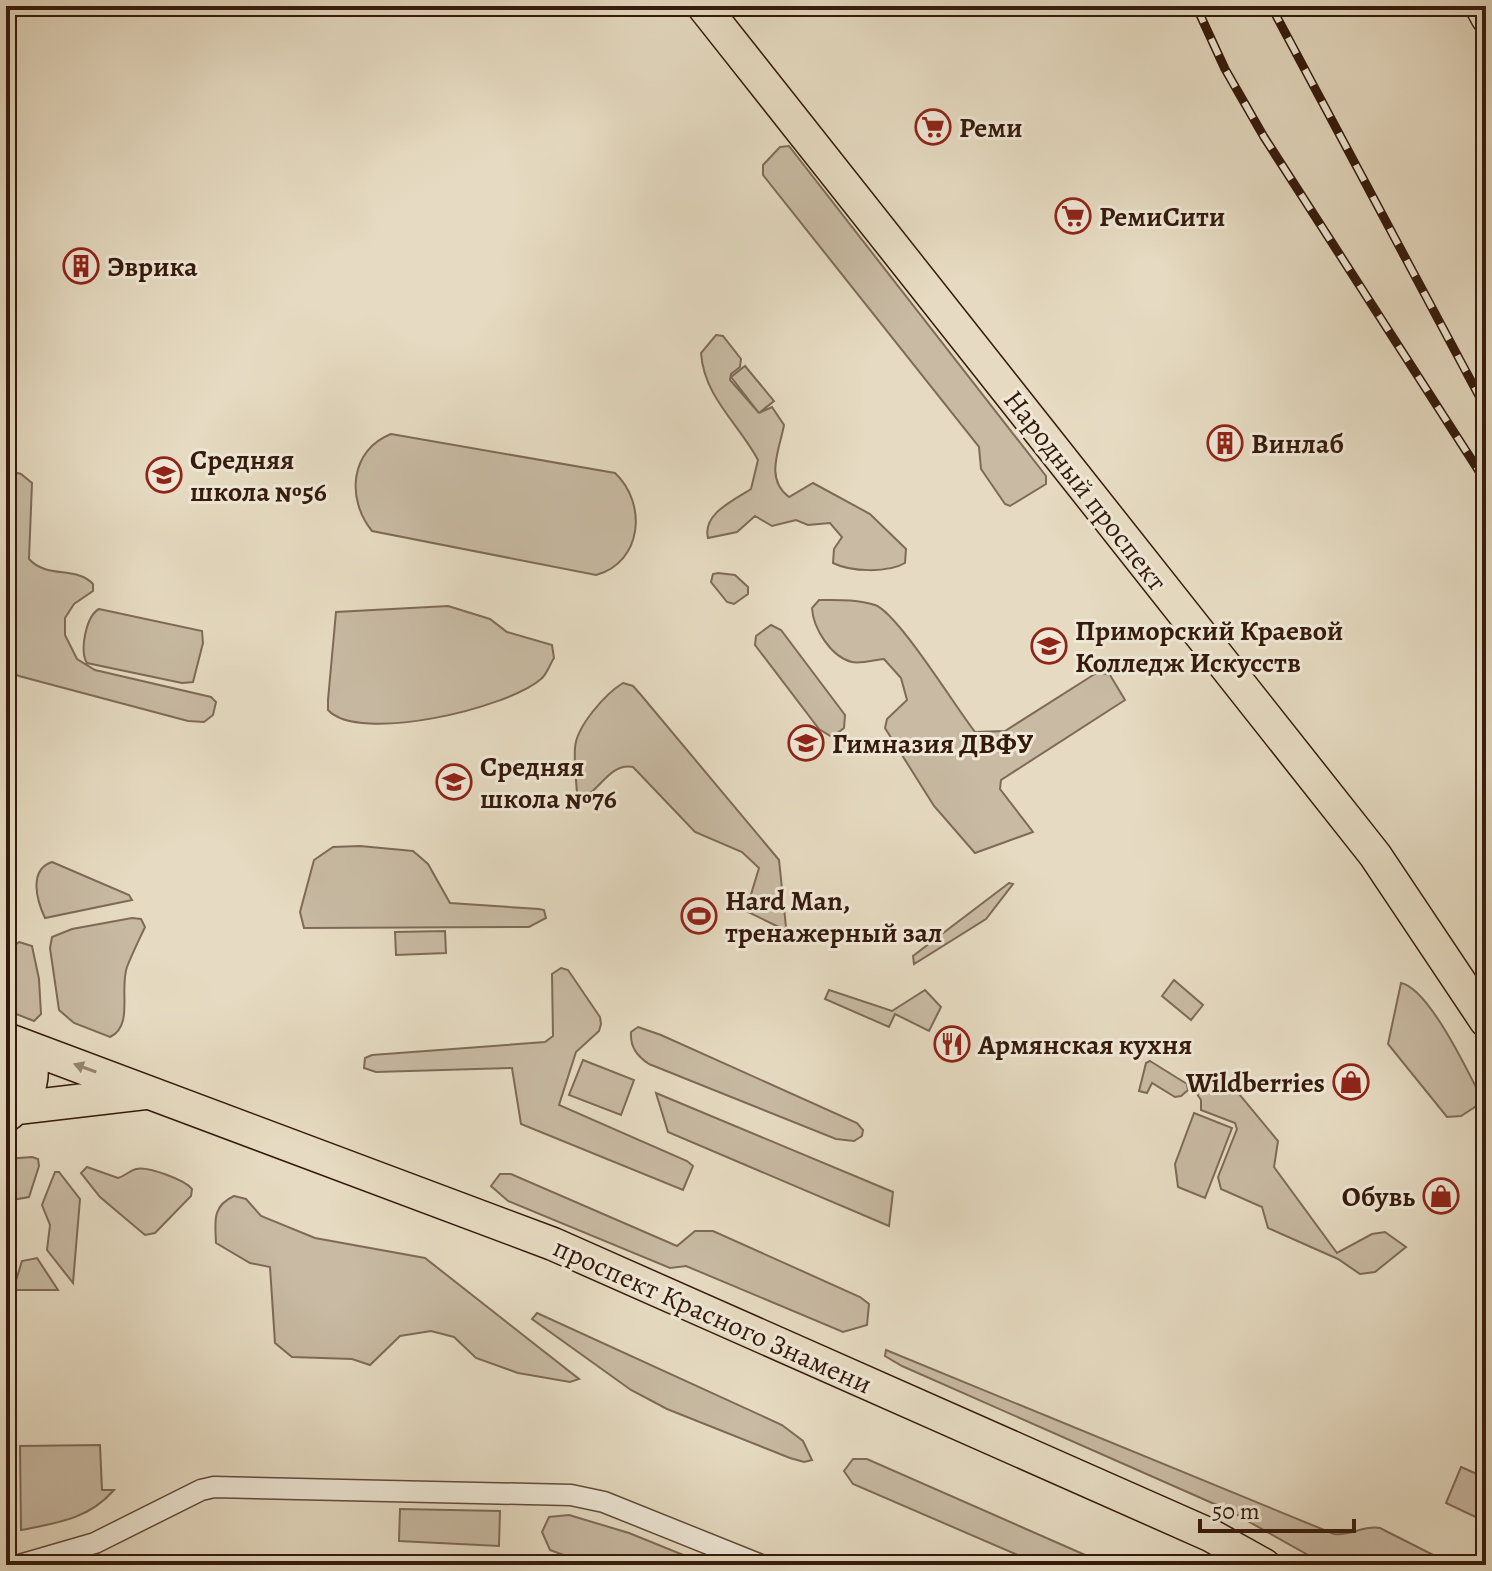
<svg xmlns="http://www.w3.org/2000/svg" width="1492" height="1571" font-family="Alegreya,serif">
<rect width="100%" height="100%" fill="#e6dbc2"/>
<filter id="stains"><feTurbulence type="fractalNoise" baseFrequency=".0025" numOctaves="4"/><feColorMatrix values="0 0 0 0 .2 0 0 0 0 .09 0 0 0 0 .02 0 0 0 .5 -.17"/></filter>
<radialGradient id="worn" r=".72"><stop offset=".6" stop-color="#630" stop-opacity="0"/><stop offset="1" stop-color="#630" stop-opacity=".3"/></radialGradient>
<path fill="#c8baa3" stroke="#7e6a58" stroke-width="2" d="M789,146L1046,476V484L1010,506L1005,504L981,469L979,447L763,175V165L780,147Z
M716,335L723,336L741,359L740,367L731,374L730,380L759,413L731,377L745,366L774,401L759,413L772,407L784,425C780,448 764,479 789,497L813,483L870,514L906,549L905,563C888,573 851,572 833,563L834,549L842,537L830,523L808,525L796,520L772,526L755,516L737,532L708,538C702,514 734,500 751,489L758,460C739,424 704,397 701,353Z
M391,434L615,473C647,503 643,562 596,575L372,531C346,499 350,450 391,434Z
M6,470L21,474L32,483L29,559C47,579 77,566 93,584V591L74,604L65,618V635L77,659L95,670L211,697L216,702L213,715L204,722L188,721L19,676L9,670Z
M718,573L735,575L748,587V594L734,604L727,602L711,582L713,574Z
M819,600C837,600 857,599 875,605C897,612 956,708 975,732L1005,731L1098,672L1110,675L1125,700L1001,780L1000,789L1033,832L975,853L934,806L885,728L887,719L907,700L901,678L884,659C874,660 861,664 852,662C831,657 813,628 812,608Z
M448,606L490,619L507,632L552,645L554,658C550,664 547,674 541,679C508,708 359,744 328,710V700L336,612Z
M99,609L202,631L203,643L193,682L182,683L87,663C79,652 86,616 99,609Z
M771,625L781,630L845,715L844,728L832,737L819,729L755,645L756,636Z
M623,683L633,686L641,695L779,860L786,927L783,929L746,911L759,868L742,852L695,832L633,767C610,763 601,789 582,799L577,793C576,779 574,763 575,748C576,727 605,694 623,683Z
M360,846L413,851L428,864L450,903L539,909L544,910L546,918L529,927L304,928L300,912L314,860L333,847Z
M52,862L129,895L132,900L45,918C37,901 28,870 52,862Z
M1009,883L1013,884L986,919L914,964L913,956Z
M132,918L141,919L145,927C139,940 132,954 127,967C119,989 134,1026 110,1037L74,1023L59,1010L50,948L52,937L72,929Z
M445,931L446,953L396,955L395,932Z
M19,942L32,946L39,979L41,1014L34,1021L6,1010V953Z
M561,968L568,970L600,1017L601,1024L599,1031L576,1052L559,1105L687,1161L693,1166L683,1190L521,1124L512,1068L376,1072L364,1068L365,1058L372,1055L545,1042L553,1036L552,974Z
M1174,980L1203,1005L1191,1020L1162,996Z
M1401,983C1428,988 1466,1068 1479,1093L1478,1105L1461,1116L1447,1117L1388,1044Z
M829,990L892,1011L925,990L941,1007L929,1031L895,1014L889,1027L825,999Z
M638,1027L661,1035L857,1123L863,1130L862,1136L854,1141L836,1139L649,1064C637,1056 630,1047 631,1032Z
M583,1060L634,1080L621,1115L569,1095Z
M1150,1061L1187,1084L1188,1090L1181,1096L1175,1097L1152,1083L1147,1093L1139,1091L1146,1063Z
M1224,1081L1230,1083L1278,1141L1274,1167L1337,1253L1372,1234L1385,1232L1406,1247L1375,1272L1360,1274L1338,1259L1268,1228L1262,1207L1221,1189L1218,1177L1237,1129L1235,1123L1201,1110V1100L1197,1094Z
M656,1093L893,1192L889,1226L668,1132Z
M1194,1113L1232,1128L1205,1198L1178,1187L1175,1164Z
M32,1157L38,1159L39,1166L29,1197L6,1201V1159Z
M87,1167L118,1178C125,1176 129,1171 136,1169C148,1166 185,1180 192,1189L191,1196L155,1233L145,1235L100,1197L81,1173Z
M55,1172H59L80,1199L73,1283L47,1250L50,1225L42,1205Z
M500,1174H511L677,1246L695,1231H713L860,1297L869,1304L867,1325L843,1332L686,1266L670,1268L508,1201L491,1186Z
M234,1196L246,1199L261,1216L315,1238L425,1258L579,1379L570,1382L518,1373L476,1358L454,1337L431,1331L400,1336L370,1365L352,1359L292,1357L275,1343L270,1267L250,1263L216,1243C215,1221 212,1206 234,1196Z
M37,1258L58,1290H13L22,1261Z
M537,1313L782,1425L803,1441L812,1460L804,1462L790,1458L667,1409L631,1390L532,1319Z
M886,1350L1334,1534C1352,1536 1363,1525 1380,1528L1453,1565H1326L1228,1510L902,1366L885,1356Z
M100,1445L102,1490H114C89,1519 57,1523 21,1530L20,1446Z
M853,1459H867L1108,1565H1041L853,1484L844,1471Z
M1461,1467L1486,1478V1522L1446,1503Z
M400,1509L500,1511L499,1546L399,1541Z
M569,1515L629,1533L708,1565C654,1565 600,1571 550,1550L542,1532L549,1517Z"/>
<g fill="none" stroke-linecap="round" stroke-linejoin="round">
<defs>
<path id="minor" d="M19,1565L95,1543L201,1490L214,1487L571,1495L604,1502L761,1565"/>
<path id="secondary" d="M1479,6L1486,19"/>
<path id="primary" d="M703,6L1375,855L1486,1021
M6,1039L553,1244L1210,1535L1264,1565
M17,1108L145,1093
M6,1116C31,1098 42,1069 19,1044"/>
</defs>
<use href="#minor" stroke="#604a3a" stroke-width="23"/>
<use href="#secondary" stroke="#341a0c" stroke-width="31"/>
<use href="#primary" stroke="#341a0c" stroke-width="35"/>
<use href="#minor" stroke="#efe8d7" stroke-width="20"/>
<use href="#secondary" stroke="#efe8d7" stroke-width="28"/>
<use href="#primary" stroke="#e6dbc2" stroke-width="32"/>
<defs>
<path id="rail" d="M1196,6L1225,69L1264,137L1486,482
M1271,6L1486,409"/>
</defs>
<use href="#rail" stroke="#341a0c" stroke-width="9"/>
<use href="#rail" stroke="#efe8d7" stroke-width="6" stroke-dasharray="18" stroke-linecap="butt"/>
</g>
<defs><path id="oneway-solid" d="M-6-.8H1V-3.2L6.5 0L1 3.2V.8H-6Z" transform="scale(2)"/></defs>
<use fill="#968470" href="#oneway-solid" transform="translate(85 1068) rotate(-160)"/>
<defs>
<symbol id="supermarket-ring" viewBox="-11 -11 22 22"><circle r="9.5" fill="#efe8d7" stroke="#8f2418" stroke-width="1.5"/><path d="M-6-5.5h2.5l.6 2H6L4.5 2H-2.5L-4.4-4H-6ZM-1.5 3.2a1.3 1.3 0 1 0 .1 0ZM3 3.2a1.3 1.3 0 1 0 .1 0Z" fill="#8f2418"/></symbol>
<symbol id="building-ring" viewBox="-11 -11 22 22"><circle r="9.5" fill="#efe8d7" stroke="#8f2418" stroke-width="1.5"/><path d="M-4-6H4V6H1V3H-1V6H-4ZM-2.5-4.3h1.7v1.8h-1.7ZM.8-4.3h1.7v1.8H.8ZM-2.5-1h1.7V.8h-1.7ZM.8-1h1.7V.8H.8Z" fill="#8f2418"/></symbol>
<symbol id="school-ring" viewBox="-11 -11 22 22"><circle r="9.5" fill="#efe8d7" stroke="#8f2418" stroke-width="1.5"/><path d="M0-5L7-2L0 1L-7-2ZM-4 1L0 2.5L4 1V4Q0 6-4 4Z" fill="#8f2418"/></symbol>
<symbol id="university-ring" viewBox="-11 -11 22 22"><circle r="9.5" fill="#efe8d7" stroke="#8f2418" stroke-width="1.5"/><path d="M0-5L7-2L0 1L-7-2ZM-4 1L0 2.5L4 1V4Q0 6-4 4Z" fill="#8f2418"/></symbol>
<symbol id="stadium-ring" viewBox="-11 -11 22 22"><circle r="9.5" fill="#efe8d7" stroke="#8f2418" stroke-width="1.5"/><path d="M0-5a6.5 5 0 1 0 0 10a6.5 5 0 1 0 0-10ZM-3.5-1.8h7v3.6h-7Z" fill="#8f2418"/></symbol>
<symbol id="restaurant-ring" viewBox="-11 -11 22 22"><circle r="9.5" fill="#efe8d7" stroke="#8f2418" stroke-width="1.5"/><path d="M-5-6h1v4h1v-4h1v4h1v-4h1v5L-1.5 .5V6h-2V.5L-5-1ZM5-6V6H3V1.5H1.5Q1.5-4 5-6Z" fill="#8f2418"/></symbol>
<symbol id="shop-ring" viewBox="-11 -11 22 22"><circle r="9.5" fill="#efe8d7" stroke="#8f2418" stroke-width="1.5"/><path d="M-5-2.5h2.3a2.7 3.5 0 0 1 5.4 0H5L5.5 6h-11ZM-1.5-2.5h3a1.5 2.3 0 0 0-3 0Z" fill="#8f2418"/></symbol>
</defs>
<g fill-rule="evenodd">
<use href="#supermarket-ring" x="913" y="107" width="40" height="40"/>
<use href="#supermarket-ring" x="1053" y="196" width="40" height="40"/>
<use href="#building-ring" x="61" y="246" width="40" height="40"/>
<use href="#building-ring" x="1205" y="423" width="40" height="40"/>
<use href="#school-ring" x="144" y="455" width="40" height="40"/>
<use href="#university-ring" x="1029" y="626" width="40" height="40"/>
<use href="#school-ring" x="786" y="723" width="40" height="40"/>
<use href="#school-ring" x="434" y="762" width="40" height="40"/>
<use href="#stadium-ring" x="679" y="896" width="40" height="40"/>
<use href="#restaurant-ring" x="932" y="1024" width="40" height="40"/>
<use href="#shop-ring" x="1331" y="1062" width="40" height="40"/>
<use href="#shop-ring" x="1421" y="1176" width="40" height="40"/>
</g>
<g text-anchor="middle" stroke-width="6" stroke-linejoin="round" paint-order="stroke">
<g font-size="28" font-weight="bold" fill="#341a0c" stroke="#efe8d7" text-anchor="start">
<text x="959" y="137">Реми</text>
<text x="1099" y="226">РемиСити</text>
<text x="107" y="276">Эврика</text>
<text x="1251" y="453">Винлаб</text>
<text x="190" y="469">Средняя<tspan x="190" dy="32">школа №56</tspan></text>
<text x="1075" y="640">Приморский Краевой<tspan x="1075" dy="32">Колледж Искусств</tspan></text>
<text x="832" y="753">Гимназия ДВФУ</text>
<text x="480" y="776">Средняя<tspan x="480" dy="32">школа №76</tspan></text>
<text x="725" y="910">Hard Man,<tspan x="725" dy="32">тренажерный зал</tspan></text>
<text x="978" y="1054">Армянская кухня</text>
<text x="1325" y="1092" text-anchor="end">Wildberries</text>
<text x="1415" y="1206" text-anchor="end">Обувь</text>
</g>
<g font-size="28" fill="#341a0c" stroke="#efe8d7">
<text transform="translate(1086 490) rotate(52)" y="10">Народный проспект</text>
<text transform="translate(713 1315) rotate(24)" y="10">проспект Красного Знамени</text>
</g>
</g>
<rect width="1492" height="1571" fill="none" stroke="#e6dbc2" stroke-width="32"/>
<rect x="8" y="8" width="1476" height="1555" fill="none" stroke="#341a0c" stroke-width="4"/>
<rect x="16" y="16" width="1460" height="1539" fill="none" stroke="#341a0c" stroke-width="2"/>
<path d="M1200 1519v12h154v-12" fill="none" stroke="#341a0c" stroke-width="4"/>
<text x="1212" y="1519" font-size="24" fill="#341a0c" stroke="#efe8d7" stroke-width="6" paint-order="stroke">50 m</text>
<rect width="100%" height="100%" filter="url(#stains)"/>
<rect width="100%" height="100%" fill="url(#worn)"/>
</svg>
